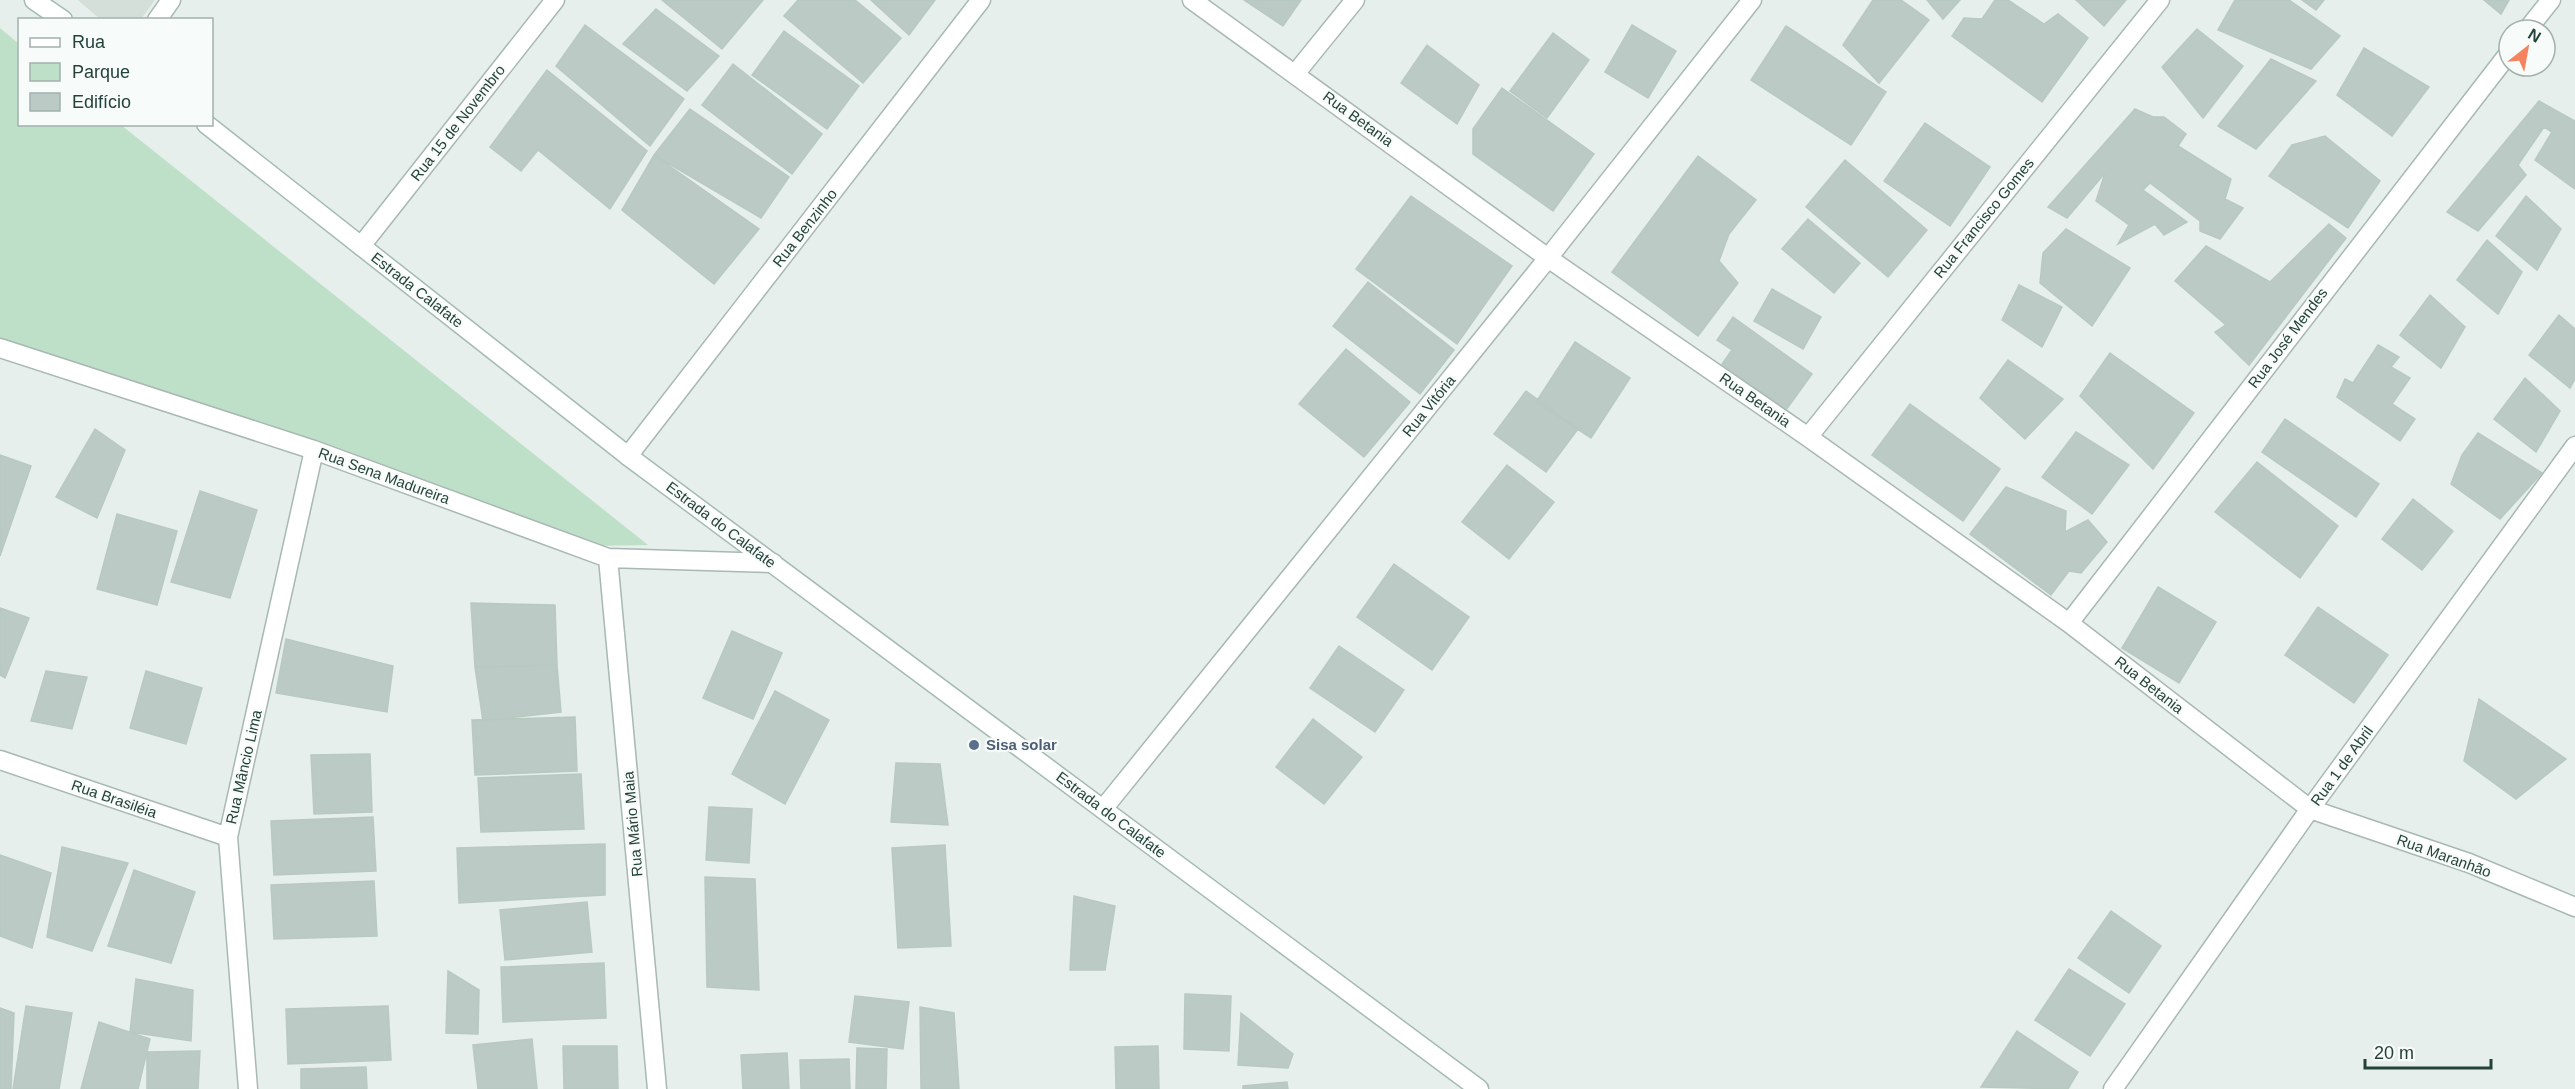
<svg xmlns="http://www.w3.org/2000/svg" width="2575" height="1089" font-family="Arial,sans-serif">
<rect width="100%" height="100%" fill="#e6efeb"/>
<path fill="#d4dfda" d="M78,0H155L141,19L101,20Z"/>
<path fill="#bfe0c8" d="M0,28L19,44L20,124L121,125L648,545L593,546L0,342Z"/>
<path fill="#bbcac4" stroke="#b8c9c2" stroke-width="1.5" d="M662,0H763L722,49Z
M798,0H855L901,38L863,83L784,16Z
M871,0H935L909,35Z
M1244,0H1301L1283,26Z
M1873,0H1901L1929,20L1879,83L1843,45Z
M1927,0H1960L1943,19Z
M1995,0H2008L2044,24L2058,14L2088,38L2042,102L1952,36L1964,18L1982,19Z
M2076,0H2126L2104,26Z
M2235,0H2289L2340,36L2311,69L2218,30Z
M2302,0H2324L2316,10Z
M2484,0H2509L2501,14Z
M656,9L719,56L687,91L623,44Z
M585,25L684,99L650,146L556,66Z
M1632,25L1676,51L1648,98L1605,72Z
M1786,26L1886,92L1851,145L1751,80Z
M2197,29L2243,66L2203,118L2162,67Z
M784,31L859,86L827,129L752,75Z
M1553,33L1589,60L1547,118L1510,91Z
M1427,45L1479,85L1457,124L1401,83Z
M2364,48L2429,87L2392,136L2337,95Z
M2271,59L2316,81L2256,149L2218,126Z
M733,64L822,134L792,174L702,105Z
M547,70L647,151L610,209L538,150L521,171L490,147Z
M1502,88L1594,154L1553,211L1473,154V129Z
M2539,101L2575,121V189L2535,160L2552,132L2544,127L2518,165L2526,175L2478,231L2447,212Z
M690,109L789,177L761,218L654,155Z
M2135,109L2153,117H2164L2186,134L2178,146L2231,179L2225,199L2243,208L2220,239L2200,231V221L2150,183L2143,190L2187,222L2164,235L2155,224L2118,244L2129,225L2096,201L2105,173L2067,218L2048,207Z
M1925,123L1990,167L1950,226L1884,181Z
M2325,136L2380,181L2348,228L2269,176L2292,145Z
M654,155L759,229L714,284L622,210Z
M1698,156L1756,200L1729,234L1719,261L1738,283L1698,336L1612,272Z
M1845,160L1927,230L1888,277L1806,207Z
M1411,196L1512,266L1457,344L1356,269Z
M2526,196L2561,229L2537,270L2496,236Z
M1808,219L1860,263L1834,293L1782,249Z
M2329,224L2346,238L2249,365L2215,332L2226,325L2175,281L2206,246L2270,282Z
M2066,229L2130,268L2092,326L2040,283L2043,253Z
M2487,240L2522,272L2498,314L2457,280Z
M1368,282L1454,350L1420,394L1333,326Z
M2019,285L2062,307L2042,347L2002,320Z
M1772,289L1821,317L1803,349L1754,321Z
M2430,295L2465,327L2441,368L2400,335Z
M2559,315L2575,329V379L2570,388L2529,355Z
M1733,317L1812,374L1786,410L1722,364L1732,350L1717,340Z
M1575,342L1630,378L1591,438L1536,402Z
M2378,345L2399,357L2391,367L2410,378L2392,404L2415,419L2400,441L2337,397L2345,379L2353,383Z
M1346,349L1410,402L1364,457L1299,404Z
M2110,353L2194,413L2153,469L2080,396Z
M2008,360L2063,399L2025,439L1980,398Z
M2525,378L2560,411L2536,452L2494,419Z
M1526,391L1578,429L1546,472L1494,434Z
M1910,404L2000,469L1963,521L1872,455Z
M2285,419L2379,484L2356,517L2262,452Z
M95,429L125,450L97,518L56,497Z
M2076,432L2129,465L2092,514L2042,477Z
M2478,433L2542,473L2500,519L2451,484L2462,455Z
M0,455L31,466L0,556Z
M2257,462L2338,526L2300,578L2215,512Z
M1507,465L1554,502L1509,559L1462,522Z
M2006,487L2066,511L2065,532L2088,520L2107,542L2081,573L2069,571L2051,595L1970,534Z
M200,491L257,510L230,598L171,582Z
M2413,499L2453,531L2422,570L2382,539Z
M117,514L177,531L157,605L97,589Z
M1394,564L1469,617L1432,670L1357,617Z
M2158,587L2216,622L2179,683L2122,648Z
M471,603L555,605L557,665L475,667Z
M2318,607L2388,655L2354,703L2285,655Z
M0,608L29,618L5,678L0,675Z
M732,631L782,653L753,719L703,698Z
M286,639L393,666L387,712L276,693Z
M1339,646L1404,690L1375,732L1310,688Z
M557,665L561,712L483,721L475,667Z
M46,671L87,677L72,729L31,721Z
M146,671L202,688L186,744L130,728Z
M775,691L829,720L785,804L732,774Z
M2479,699L2566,759L2516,799L2464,761Z
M575,717L577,771L475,775L472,720Z
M1313,719L1362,757L1324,804L1276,767Z
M370,754L372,812L314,814L311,755Z
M896,763L940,764L948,825L891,822Z
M581,774L584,829L481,832L478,778Z
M709,807L752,809L749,863L706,860Z
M373,817L376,871L274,875L271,821Z
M605,844V895L459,903L457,848Z
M945,845L951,946L898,948L892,848Z
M62,847L128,863L92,951L47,937Z
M0,855L51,873L32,948L0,936Z
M134,870L195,892L171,963L108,946Z
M705,877L755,879L759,990L707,987Z
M374,881L377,936L274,939L271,885Z
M1074,896L1115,906L1105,970H1070Z
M587,902L592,952L505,960L500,910Z
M2111,911L2161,946L2129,993L2078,958Z
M604,963L606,1018L503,1022L501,967Z
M2069,969L2125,1004L2090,1056L2035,1020Z
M448,971L479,990L478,1034L446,1033Z
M136,979L193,990L191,1041L130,1032Z
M1185,994L1231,996L1229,1051L1184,1049Z
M855,996L909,1002L903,1049L849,1042Z
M26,1006L72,1013L59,1089H13Z
M388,1006L391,1060L288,1064L286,1009Z
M920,1007L954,1013L959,1089H921Z
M0,1008L14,1013L11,1089H0Z
M1241,1013L1293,1054L1288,1068L1238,1065Z
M99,1022L150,1039L138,1089H81Z
M2017,1031L2078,1072L2068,1089L1981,1087Z
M532,1039L537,1089H478L473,1045Z
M563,1046H617L618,1089H564Z
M1158,1046L1159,1089H1116L1115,1047Z
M857,1048L887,1049L886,1089H856Z
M200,1051L198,1089H147V1052Z
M787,1053L789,1089H743L741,1055Z
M849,1059L850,1089H801L800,1060Z
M366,1067L367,1089H301V1069Z
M1287,1082L1288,1089H1243V1086Z"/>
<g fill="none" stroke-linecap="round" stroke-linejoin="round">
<defs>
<path id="street" d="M1192,0L1548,258L1808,437L2069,623L2310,809L2469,863L2575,907
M157,20L171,0
M2527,30L2551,0
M1295,74L1355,0
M361,246L555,0
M0,348L314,450L608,558L773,563
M1808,437L2160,0
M628,456L981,0
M608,558L657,1089
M2069,623L2509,53
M0,760L228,837
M1103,809L1548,258L1752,0
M248,1089L228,837L314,450
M2113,1089L2310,809L2575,446"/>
<path id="secondary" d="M34,0L63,20
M206,124L628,456L1479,1089"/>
</defs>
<use href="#street" stroke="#a8b8b2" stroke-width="21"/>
<use href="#secondary" stroke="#a4bbb3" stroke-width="21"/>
<use href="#street" stroke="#fff" stroke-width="18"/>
<use href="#secondary" stroke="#fff" stroke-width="18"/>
</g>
<circle fill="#5c6f8a" stroke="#f7fbf9" stroke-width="2" cx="974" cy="745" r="6"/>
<g text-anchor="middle" stroke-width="4.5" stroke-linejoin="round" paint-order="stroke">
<g font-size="15" fill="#24423a" stroke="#f7fbf9">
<text transform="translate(1358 119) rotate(36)" y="5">Rua Betania</text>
<text transform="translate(458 123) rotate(-52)" y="5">Rua 15 de Novembro</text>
<text transform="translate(1984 218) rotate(-51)" y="5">Rua Francisco Gomes</text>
<text transform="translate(805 228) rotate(-52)" y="5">Rua Benzinho</text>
<text transform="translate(417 290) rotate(38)" y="5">Estrada Calafate</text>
<text transform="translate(2288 338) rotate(-53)" y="5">Rua José Mendes</text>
<text transform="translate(1755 400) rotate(35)" y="5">Rua Betania</text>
<text transform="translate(1429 406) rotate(-51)" y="5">Rua Vitória</text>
<text transform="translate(384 476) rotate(20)" y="5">Rua Sena Madureira</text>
<text transform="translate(721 525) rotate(37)" y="5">Estrada do Calafate</text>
<text transform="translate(2149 685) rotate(38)" y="5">Rua Betania</text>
<text transform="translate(2342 766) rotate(-54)" y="5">Rua 1 de Abril</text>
<text transform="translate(244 767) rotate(-77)" y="5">Rua Mâncio Lima</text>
<text transform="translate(114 799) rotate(19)" y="5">Rua Brasiléia</text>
<text transform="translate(1111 815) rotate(37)" y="5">Estrada do Calafate</text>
<text transform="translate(633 824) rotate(-95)" y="5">Rua Mário Maia</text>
<text transform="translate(2444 856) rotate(20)" y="5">Rua Maranhão</text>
</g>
<g font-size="15" font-weight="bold" fill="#4e5e75" stroke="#f7fbf9" text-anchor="start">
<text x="986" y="750">Sisa solar</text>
</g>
</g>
<rect x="18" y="18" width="195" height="108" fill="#f7fbf9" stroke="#a3b1ad" stroke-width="1.5"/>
<rect x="30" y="38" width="30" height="9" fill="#ffffff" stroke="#a3b1ad" stroke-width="1.5"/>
<text x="72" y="48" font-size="18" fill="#24423a">Rua</text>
<rect x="30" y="63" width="30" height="18" fill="#bfe0c8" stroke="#a3b1ad" stroke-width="1.5"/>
<text x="72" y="78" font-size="18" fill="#24423a">Parque</text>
<rect x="30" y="93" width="30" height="18" fill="#bbcac4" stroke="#a3b1ad" stroke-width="1.5"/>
<text x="72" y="108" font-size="18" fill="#24423a">Edifício</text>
<g transform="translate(2527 48) rotate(31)"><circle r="28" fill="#f7fbf9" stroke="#a3b1ad" stroke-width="1.5"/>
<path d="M0-4.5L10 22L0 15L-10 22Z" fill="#f4845f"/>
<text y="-9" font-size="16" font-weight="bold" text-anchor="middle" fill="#24423a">N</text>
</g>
<path d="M2365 1059v9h126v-9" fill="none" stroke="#24423a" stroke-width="3"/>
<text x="2374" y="1059" font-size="18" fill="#24423a" stroke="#f7fbf9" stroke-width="4.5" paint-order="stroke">20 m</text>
</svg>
